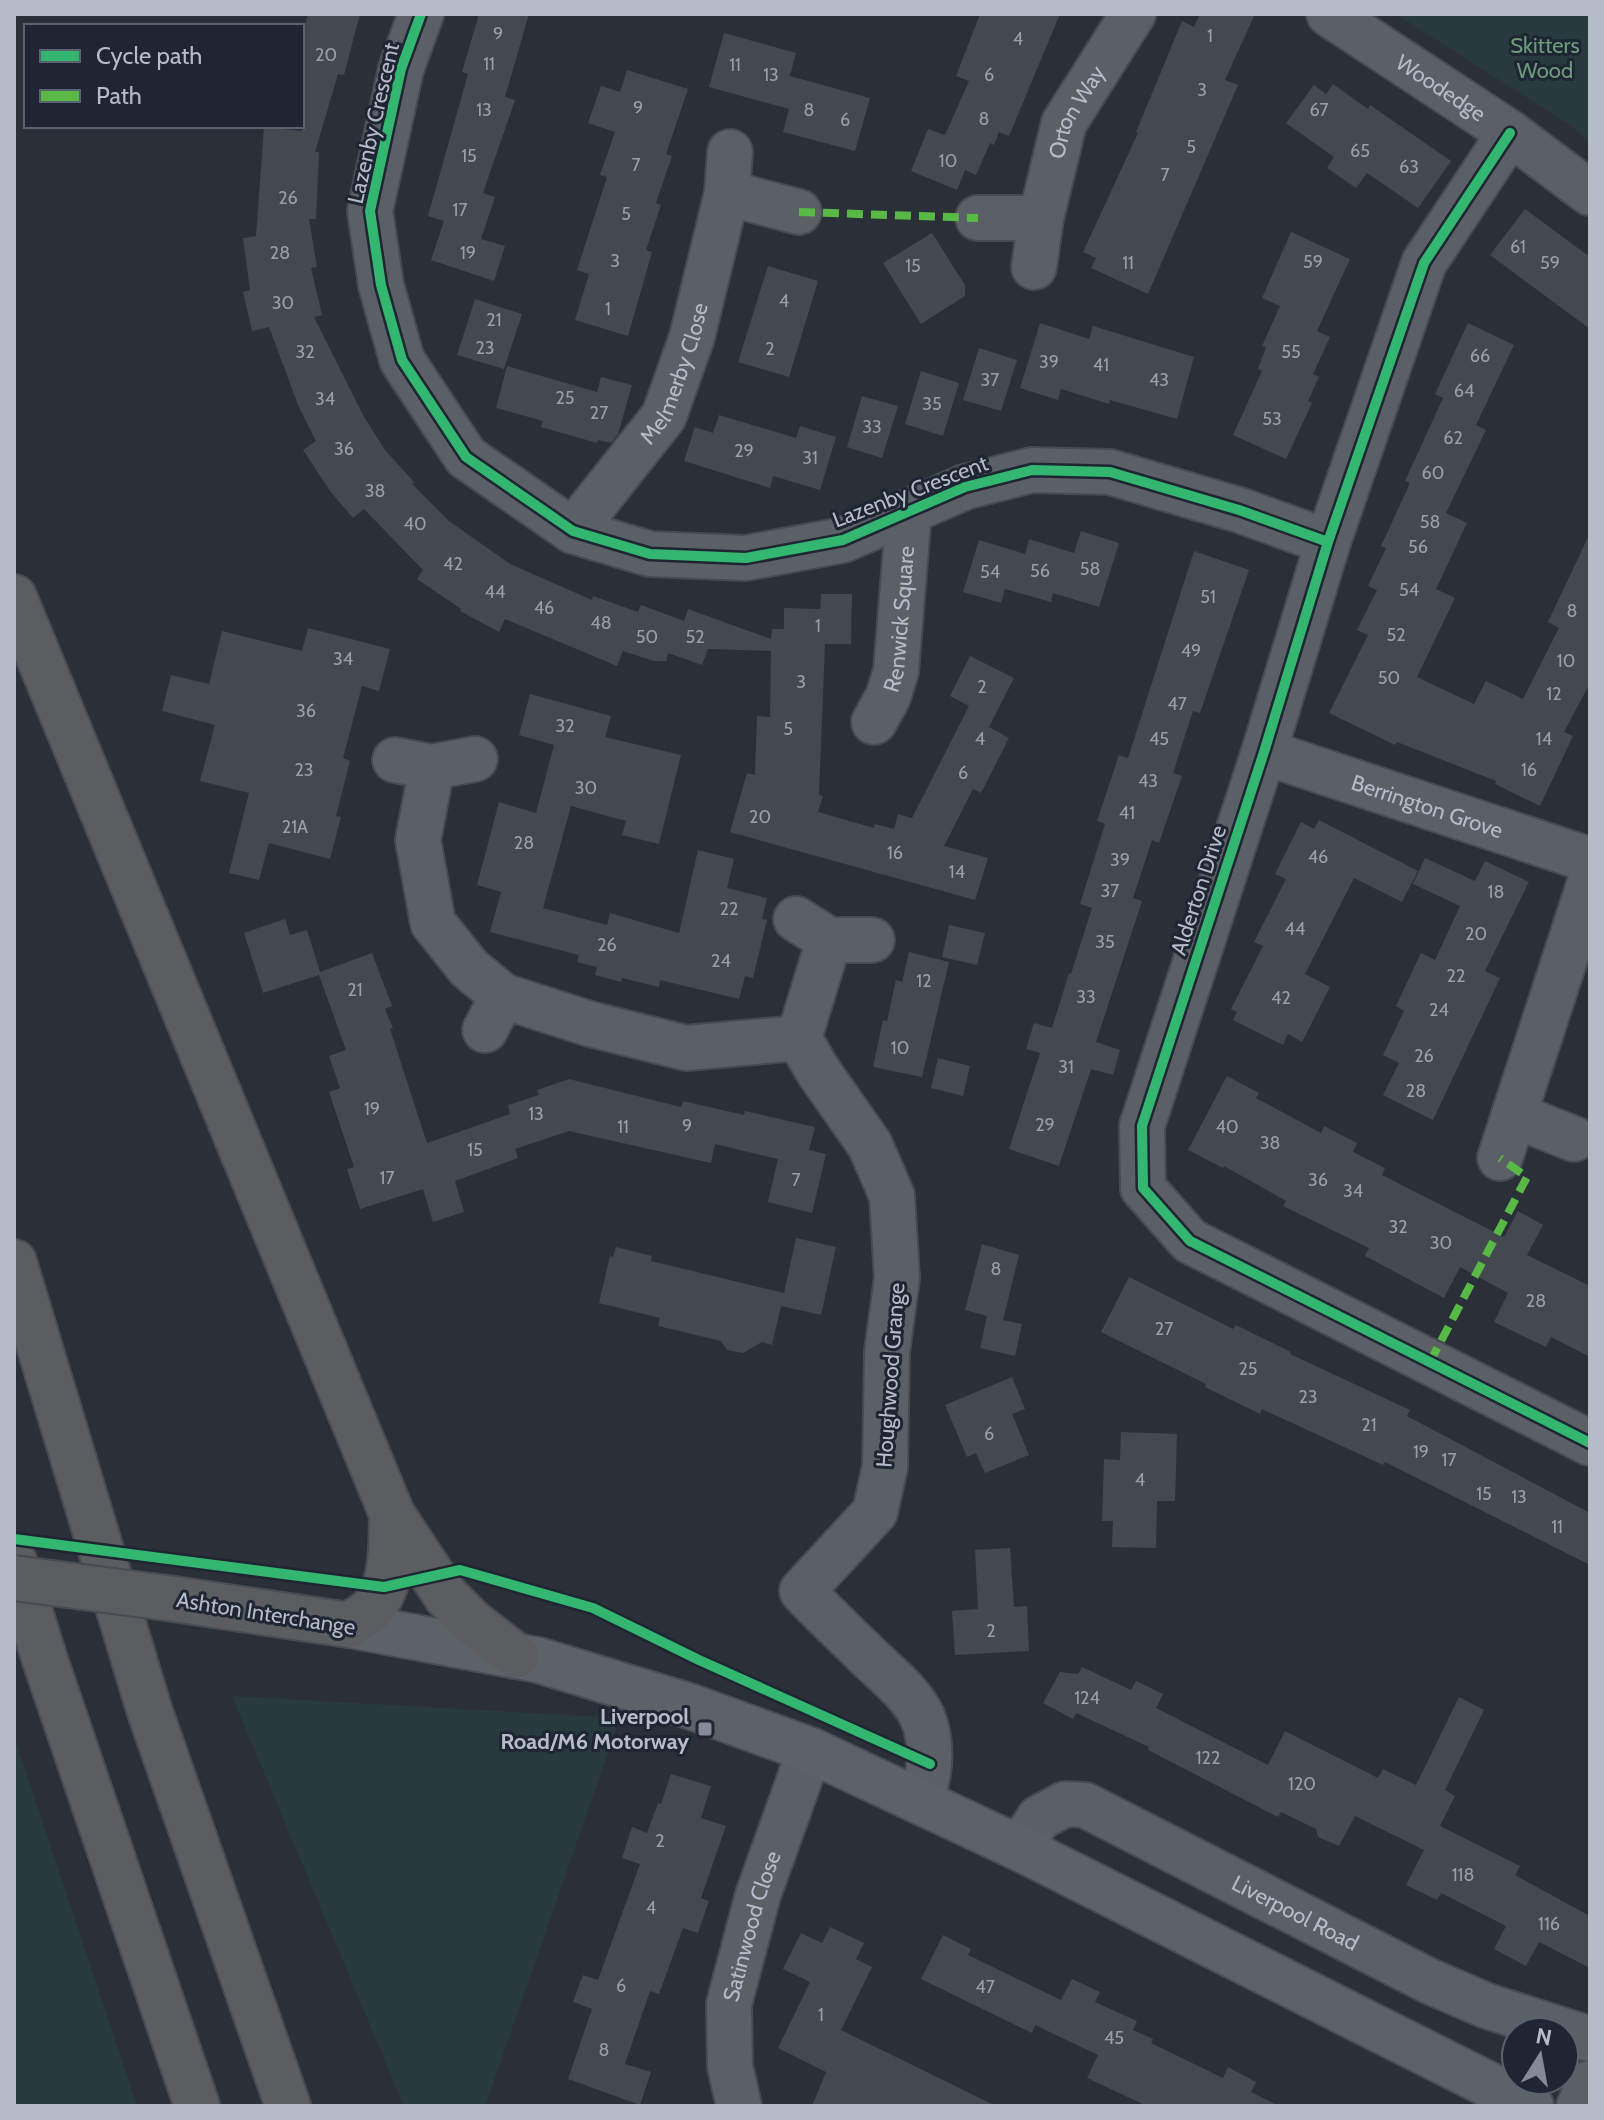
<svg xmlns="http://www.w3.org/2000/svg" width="1604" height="2120" font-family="Cabin,sans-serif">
<rect width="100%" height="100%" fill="#2b3038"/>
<path fill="#283a3e" d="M1396,14H1590V142L1570,125Z
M232,1696L620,1718L485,2106H404Z
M14,1737L137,2106H14Z"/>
<path fill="#44484f" d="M308,14H360L344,75L338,74L315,152H319L316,219H309L317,267L311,268L322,315L314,317L364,417L385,450L414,482L412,484L449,521L510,564L592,600L593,596L638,612L641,605L684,621L688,609L771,639L772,629H784V608L820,609L821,594H852L851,644H825L819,795L823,796L818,812L874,828L875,824L894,829L898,814L912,818L969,706L950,696L970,656L1014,678L989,727L1009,738L981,793L973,789L944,846L988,858L975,900L730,832L747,773L755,775L757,716L770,717L771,651L708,649L702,665L668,653L666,661H654L623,651L617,666L505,619L499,632L460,611L461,609L417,579L423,570L364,509L353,518L330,491L303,450L316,441L298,405L269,327L252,331L243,292L250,290L243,238L256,236L264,127L302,131V37Z
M479,14H529L505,97L515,100L483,193L495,197L481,239L505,246L494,281L431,260L444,221L428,216L468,74L462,72Z
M980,14H1060L1009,136L999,132L994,145L990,143L976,175L965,170L957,190L911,171L928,129L945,135L969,81L956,76Z
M1200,14H1255L1225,80L1238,85L1148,294L1091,268L1096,258L1083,252L1138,133L1136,132L1182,21L1194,27Z
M724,33L796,53L790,76L870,98L855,151L783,132L789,109L709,87Z
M627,70L688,89L666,154L672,156L656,203L661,205L646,250L652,252L628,336L575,320L589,274L577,270L607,177L600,175L615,132L588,123L601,86L620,92Z
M1333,84L1368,109L1370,105L1451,161L1418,208L1367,173L1356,188L1327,168L1334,157L1286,123L1314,85L1326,94Z
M1525,209L1590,257V329L1490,255Z
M1291,232L1350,259L1317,331L1330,337L1313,374L1319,377L1308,401L1312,403L1286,459L1233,435L1262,371L1258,369L1266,347L1262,346L1280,306L1262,298Z
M932,233L965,285V296L921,324L883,263Z
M768,266L818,281L789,377L738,362Z
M475,299L522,314L504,369L457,355Z
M1040,323L1089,339L1093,326L1194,357L1177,419L1110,400L1109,404L1061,389L1058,400L1020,388Z
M1468,323L1514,345L1476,425L1486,430L1446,513L1467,523L1436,589L1455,598L1417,677L1474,704L1486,681L1523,699L1559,628L1548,622L1590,533V683L1564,732L1573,736L1540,806L1495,784L1496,781L1397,742L1395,745L1329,713L1368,635L1357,630L1377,590L1368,586L1386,548L1381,546L1410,483L1405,481L1443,398L1435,394Z
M979,348L1017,360L1001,411L963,400Z
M507,366L597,392L601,377L632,385L618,434L611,443L598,440L597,443L541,427L543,421L496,408Z
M921,371L959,383L943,436L905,424Z
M862,396L898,406L882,458L847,447Z
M719,415L796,438L800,426L836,437L820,490L773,476L770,488L684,461L695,427L713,433Z
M1081,531L1119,543L1099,607L1053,593L1051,602L1005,589L1001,603L963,592L979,540L1025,554L1029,539L1074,553Z
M1194,551L1249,570L1200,713L1193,711L1173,773L1182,776L1159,843L1152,840L1133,898L1142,901L1096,1042L1120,1050L1113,1075L1091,1069L1059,1166L1009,1149L1040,1053L1026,1049L1034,1023L1052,1028L1069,973L1071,974L1092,908L1080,904L1105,824L1097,821L1119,755L1128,758Z
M308,628L390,649L379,691L362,686L343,758L350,761L336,816L341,817L330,859L269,843L259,880L229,873L249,793L200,781L215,725L162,711L171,675L209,684L222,631L302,651Z
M530,694L611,716L605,737L681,755L659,844L622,835L626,821L571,806L543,908L607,925L610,913L679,933L698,850L734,859L727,888L767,898L762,919L767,920L753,978L745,976L739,999L660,980L659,987L622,978L621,982L595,975L597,967L577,962L579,955L490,932L501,892L477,885L499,802L536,813L554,745L519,735Z
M1319,820L1418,871L1402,902L1354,878L1305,974L1330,987L1302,1042L1288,1034L1283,1045L1233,1020L1237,1012L1231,1009L1263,946L1254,942L1286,879L1275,874L1301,822L1314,829Z
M1425,858L1475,881L1485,861L1529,882L1485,971L1500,978L1433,1120L1383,1095L1399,1063L1383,1055L1404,1011L1396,1006L1421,953L1435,960L1460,906L1413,884Z
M285,919L290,935L307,930L320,972L372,953L392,1006L385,1009L393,1028L390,1029L427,1143L510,1114L508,1105L539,1095L537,1090L569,1079L681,1107L683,1101L744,1115L745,1111L815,1127L809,1150L826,1154L812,1213L768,1202L778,1159L715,1144L711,1163L569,1131L515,1149L518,1158L455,1181L464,1212L433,1222L423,1189L360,1209L347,1169L354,1167L329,1092L340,1088L329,1056L346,1050L319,975L263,993L244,933Z
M949,925L985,933L977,965L942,957Z
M909,952L949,962L922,1077L873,1067L883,1020L887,1021L896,980L902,982Z
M938,1058L970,1066L963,1096L931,1088Z
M1227,1076L1259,1093L1256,1098L1321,1133L1324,1126L1357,1143L1353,1152L1385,1168L1382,1175L1504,1237L1518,1211L1543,1225L1527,1255L1590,1286V1357L1551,1337L1546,1347L1494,1322L1508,1293L1460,1267L1444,1298L1365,1256L1369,1248L1283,1206L1286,1201L1224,1166L1223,1168L1188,1150Z
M796,1238L836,1247L821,1315L781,1306L772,1345L762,1342L743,1353L727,1350L721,1341L658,1326L660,1318L599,1303L610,1256L613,1257L616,1247L652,1256L651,1261L784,1293Z
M982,1244L1019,1255L1003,1320L1022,1324L1015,1356L980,1348L987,1316L991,1317L965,1310Z
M1129,1277L1233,1329L1236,1325L1291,1352L1290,1354L1410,1410L1407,1416L1590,1513V1565L1385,1462L1383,1465L1262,1409L1260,1414L1205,1387L1206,1384L1101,1332Z
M1012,1377L1025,1409L1012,1414L1029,1455L985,1473L976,1453L967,1457L945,1405Z
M1121,1432L1177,1434L1175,1501H1157L1156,1548L1112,1547L1113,1521H1102L1104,1459L1120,1460Z
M1010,1548L1014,1607L1027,1606L1029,1651L955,1655L952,1611L978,1609L975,1550Z
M1082,1667L1131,1690L1136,1681L1163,1694L1156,1708L1268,1765L1285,1731L1378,1778L1383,1769L1416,1785L1459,1697L1484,1710L1445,1790L1455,1796L1440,1826L1520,1866L1515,1875L1590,1916V1968L1539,1942L1526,1966L1494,1949L1506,1926L1441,1893L1437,1900L1406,1885L1424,1850L1355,1816L1339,1846L1318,1837L1316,1829L1281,1812L1278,1817L1148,1750L1149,1747L1076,1713L1073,1719L1043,1703L1060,1672L1078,1674Z
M671,1774L711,1786L701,1818L726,1826L701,1898L709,1901L698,1933L683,1928L659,1994L650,1991L625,2064L651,2072L640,2105L568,2079L592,2009L573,2002L583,1975L598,1980L640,1864L622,1858L632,1827L647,1833L658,1803L661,1804Z
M830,1927L864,1943L856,1959L872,1967L841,2030L996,2106H812L826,2072L778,2048L810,1982L783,1969L801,1933L822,1943Z
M943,1935L971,1949L968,1955L1061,2000L1072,1979L1100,1992L1095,2002L1137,2021L1133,2030L1153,2039L1151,2043L1223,2078L1228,2067L1256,2082L1251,2092L1279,2106H1147L1087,2078L1098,2055L1035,2025L1032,2033L921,1979Z"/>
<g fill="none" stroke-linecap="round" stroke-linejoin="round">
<defs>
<g id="minor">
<path d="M421,14L401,69L370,211L381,285L402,360L466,457L573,531L650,554L746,558L843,540L965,487L1032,470L1110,472L1239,510L1328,542"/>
<path id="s1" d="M1329,14L1510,133L1590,193"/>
<path d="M1510,133L1424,263L1328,542L1264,752L1142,1126L1143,1188L1190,1241L1590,1443"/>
<path d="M727,193L799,212"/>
<path d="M978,218H1041"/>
<path id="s2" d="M1034,267L1041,218L1064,123L1133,14"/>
<path id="s3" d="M573,531L664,416L692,337L727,193L730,152"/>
<path id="s4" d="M874,722L888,697L896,671L909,511"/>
<path id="s5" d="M1264,752L1590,860"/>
<path d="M395,760L432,767L475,759"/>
<path d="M432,767L418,840L433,923L469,968L503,996"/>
<path d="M796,919L829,940H872"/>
<path d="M829,940L799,1038L818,1071L870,1145L892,1196L897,1278L887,1352L885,1467L875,1512L802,1591C825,1615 849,1638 873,1661C890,1677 912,1695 922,1716C934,1744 930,1774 921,1801"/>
<path d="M485,1030L503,996L590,1024L686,1048L799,1038"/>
<path d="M1514,1115L1574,1139"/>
<path d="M1500,1158L1590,882"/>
<path id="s6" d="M1019,1848L1039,1818L1065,1804L1085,1805L1429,1981L1487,2006L1590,2039"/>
<path id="s7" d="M739,2106L730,2066L729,2004L758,1895L810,1750"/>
<path d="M1579,2106L1590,2083"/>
</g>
<path id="major" d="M349,1625L538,1660L689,1706L810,1750L1019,1848L1531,2106"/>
<path id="highway" d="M14,597L392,1514L446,1596L471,1621L516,1656
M14,1262L149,1709L288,2106
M14,1561L44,1657L197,2106
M174,1599L349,1625C356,1620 364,1616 370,1611C394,1587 391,1545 392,1514"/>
</defs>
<use href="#minor" stroke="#474b51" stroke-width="48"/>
<use href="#major" stroke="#494d55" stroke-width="48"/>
<use href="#highway" stroke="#484c53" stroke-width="48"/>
<use href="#minor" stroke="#5b5f66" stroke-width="44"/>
<use href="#major" stroke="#5d6168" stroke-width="44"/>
<use href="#highway" stroke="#5b5d60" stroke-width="44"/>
<defs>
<path id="highway-bridge" d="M14,1578L174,1599"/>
</defs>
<use href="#highway-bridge" stroke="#484c53" stroke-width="48" stroke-linecap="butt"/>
<use href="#highway-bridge" stroke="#5b5d60" stroke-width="44"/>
<path stroke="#58b947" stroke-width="8" stroke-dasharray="16 8" stroke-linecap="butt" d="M799,212L978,218
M1430,1362L1527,1177L1500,1158"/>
<defs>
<path id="cycleway" d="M421,14L401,69L370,211L381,285L402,360L466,457L573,531L650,554L746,558L843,540L965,487L1032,470L1110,472L1239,510L1328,542
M1510,133L1424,263L1328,542L1264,752L1142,1126L1143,1188L1190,1241L1590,1443
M14,1539L384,1587L460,1570L593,1608L699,1660L930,1764"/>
</defs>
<use href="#cycleway" stroke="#1e2633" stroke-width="15"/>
<use href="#cycleway" stroke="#33b770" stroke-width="10"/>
</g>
<rect fill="#858b96" stroke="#1e2633" stroke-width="3" x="697" y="1721" width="16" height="16" rx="4"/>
<g text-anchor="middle" stroke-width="6" stroke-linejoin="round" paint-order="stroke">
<g font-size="18" fill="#999faa">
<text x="498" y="40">9</text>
<text x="1210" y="42">1</text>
<text x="1018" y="45">4</text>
<text x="326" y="61">20</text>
<text x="489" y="70">11</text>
<text x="735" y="71">11</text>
<text x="771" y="81">13</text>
<text x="989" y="81">6</text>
<text x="1202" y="96">3</text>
<text x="638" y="114">9</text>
<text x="484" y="116">13</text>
<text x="809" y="116">8</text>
<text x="1319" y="116">67</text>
<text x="984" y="125">8</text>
<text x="845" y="126">6</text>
<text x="1191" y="153">5</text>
<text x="1360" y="157">65</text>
<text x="469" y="162">15</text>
<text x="948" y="167">10</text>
<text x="636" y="171">7</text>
<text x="1409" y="173">63</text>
<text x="1165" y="181">7</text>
<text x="288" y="204">26</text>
<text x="460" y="216">17</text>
<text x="626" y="220">5</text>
<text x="1518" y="253">61</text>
<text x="280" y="259">28</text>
<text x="468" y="259">19</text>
<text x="615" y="267">3</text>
<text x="1313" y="268">59</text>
<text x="1128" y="269">11</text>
<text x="1550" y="269">59</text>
<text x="913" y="272">15</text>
<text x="784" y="307">4</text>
<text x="283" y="309">30</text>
<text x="608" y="315">1</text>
<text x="494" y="326">21</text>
<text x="485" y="354">23</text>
<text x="770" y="355">2</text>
<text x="305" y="358">32</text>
<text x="1291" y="358">55</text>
<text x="1480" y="362">66</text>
<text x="1049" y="368">39</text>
<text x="1101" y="371">41</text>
<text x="990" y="386">37</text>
<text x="1159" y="386">43</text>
<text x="1464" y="397">64</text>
<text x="565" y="404">25</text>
<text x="325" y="405">34</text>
<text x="932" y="410">35</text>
<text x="599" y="419">27</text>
<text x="1272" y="425">53</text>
<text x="872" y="433">33</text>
<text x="1453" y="444">62</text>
<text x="344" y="455">36</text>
<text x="744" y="457">29</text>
<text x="810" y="464">31</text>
<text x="1433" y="479">60</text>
<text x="375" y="497">38</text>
<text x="1430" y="528">58</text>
<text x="415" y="530">40</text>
<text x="1418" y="553">56</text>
<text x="453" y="570">42</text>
<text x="1090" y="575">58</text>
<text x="1040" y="577">56</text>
<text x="990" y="578">54</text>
<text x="1409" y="596">54</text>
<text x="495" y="598">44</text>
<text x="1208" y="603">51</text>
<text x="544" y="614">46</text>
<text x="1572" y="617">8</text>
<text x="601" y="629">48</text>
<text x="818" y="632">1</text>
<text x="1396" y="641">52</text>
<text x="647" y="643">50</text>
<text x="695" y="643">52</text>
<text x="1191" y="657">49</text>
<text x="343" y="665">34</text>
<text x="1566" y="667">10</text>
<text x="1389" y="684">50</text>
<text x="801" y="688">3</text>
<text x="982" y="693">2</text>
<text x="1554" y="700">12</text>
<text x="1177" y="710">47</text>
<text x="306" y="717">36</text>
<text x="565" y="732">32</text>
<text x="788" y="735">5</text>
<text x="980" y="745">4</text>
<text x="1159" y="745">45</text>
<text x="1544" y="745">14</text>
<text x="304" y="776">23</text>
<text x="1529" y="776">16</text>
<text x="963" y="779">6</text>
<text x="1148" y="787">43</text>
<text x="586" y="794">30</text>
<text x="1127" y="819">41</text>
<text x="760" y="823">20</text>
<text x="295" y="833">21A</text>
<text x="524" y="849">28</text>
<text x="895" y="859">16</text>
<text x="1318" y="863">46</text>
<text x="1120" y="866">39</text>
<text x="957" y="878">14</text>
<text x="1110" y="897">37</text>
<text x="1496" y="898">18</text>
<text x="729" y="915">22</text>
<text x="1295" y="935">44</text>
<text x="1476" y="940">20</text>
<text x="1105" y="948">35</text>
<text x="607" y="951">26</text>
<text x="721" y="967">24</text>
<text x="1456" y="982">22</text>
<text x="924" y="987">12</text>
<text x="355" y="996">21</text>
<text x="1086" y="1003">33</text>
<text x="1281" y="1004">42</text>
<text x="1439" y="1016">24</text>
<text x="900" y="1054">10</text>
<text x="1424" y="1062">26</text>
<text x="1066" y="1073">31</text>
<text x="1416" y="1097">28</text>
<text x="372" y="1115">19</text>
<text x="536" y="1120">13</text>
<text x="1045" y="1131">29</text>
<text x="687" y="1132">9</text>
<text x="623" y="1133">11</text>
<text x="1227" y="1133">40</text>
<text x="1270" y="1149">38</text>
<text x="475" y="1156">15</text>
<text x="387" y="1184">17</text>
<text x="796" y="1186">7</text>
<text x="1318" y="1186">36</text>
<text x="1353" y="1197">34</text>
<text x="1398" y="1233">32</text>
<text x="1441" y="1249">30</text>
<text x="996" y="1275">8</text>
<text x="1536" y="1307">28</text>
<text x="1164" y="1335">27</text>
<text x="1248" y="1375">25</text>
<text x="1308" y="1403">23</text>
<text x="1369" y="1431">21</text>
<text x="989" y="1440">6</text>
<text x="1421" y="1458">19</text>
<text x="1449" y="1466">17</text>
<text x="1140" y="1486">4</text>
<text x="1484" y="1500">15</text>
<text x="1519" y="1503">13</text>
<text x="1557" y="1533">11</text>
<text x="991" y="1637">2</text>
<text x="1087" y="1704">124</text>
<text x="1208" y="1764">122</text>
<text x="1302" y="1790">120</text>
<text x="660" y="1847">2</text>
<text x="1463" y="1881">118</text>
<text x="651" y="1914">4</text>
<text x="1549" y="1930">116</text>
<text x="621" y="1992">6</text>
<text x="985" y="1993">47</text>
<text x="821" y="2021">1</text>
<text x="1114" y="2044">45</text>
<text x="604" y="2056">8</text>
</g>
<g font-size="22" fill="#6d9a79" stroke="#1e2633">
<text x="1545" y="53">Skitters<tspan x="1545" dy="25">Wood</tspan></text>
</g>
<g font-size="22" fill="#b5bcc9" stroke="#1e2633">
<text dy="8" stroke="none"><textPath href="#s1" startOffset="134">Woodedge</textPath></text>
<text dy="8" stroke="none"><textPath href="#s2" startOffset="162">Orton Way</textPath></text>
<text transform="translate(373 123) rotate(-77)" y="8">Lazenby Crescent</text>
<text dy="8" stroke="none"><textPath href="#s3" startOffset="190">Melmerby Close</textPath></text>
<text transform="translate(910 491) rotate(-21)" y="8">Lazenby Crescent</text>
<text dy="8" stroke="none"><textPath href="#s4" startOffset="108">Renwick Square</textPath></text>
<text dy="8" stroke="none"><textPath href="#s5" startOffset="172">Berrington Grove</textPath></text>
<text transform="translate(1198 890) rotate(-72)" y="8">Alderton Drive</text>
<text transform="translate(890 1375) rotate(-86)" y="8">Houghwood Grange</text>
<text transform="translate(266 1613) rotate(9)" y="8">Ashton Interchange</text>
<text dy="8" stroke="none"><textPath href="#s6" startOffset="322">Liverpool Road</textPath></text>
<text dy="8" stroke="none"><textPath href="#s7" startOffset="184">Satinwood Close</textPath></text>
</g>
<g font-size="22" font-weight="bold" fill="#b5bcc9" stroke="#1e2633" text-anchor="end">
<text x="689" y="1724">Liverpool<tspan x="689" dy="25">Road/M6 Motorway</tspan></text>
</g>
</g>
<rect width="1604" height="2120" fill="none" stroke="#b5bcc9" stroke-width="32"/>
<rect x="24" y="24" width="280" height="104" fill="#1e2633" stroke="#5a626f" stroke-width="2"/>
<rect x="40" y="50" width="40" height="12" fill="#33b770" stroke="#5a626f" stroke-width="2"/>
<text x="96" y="64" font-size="24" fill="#b5bcc9">Cycle path</text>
<rect x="40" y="90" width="40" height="12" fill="#58b947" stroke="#5a626f" stroke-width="2"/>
<text x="96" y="104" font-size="24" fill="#b5bcc9">Path</text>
<g transform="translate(1540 2056) rotate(11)"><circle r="38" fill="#1e2633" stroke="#5a626f" stroke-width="2"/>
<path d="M0-6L14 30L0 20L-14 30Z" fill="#858b96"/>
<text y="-12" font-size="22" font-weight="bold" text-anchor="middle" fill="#b5bcc9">N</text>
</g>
</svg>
